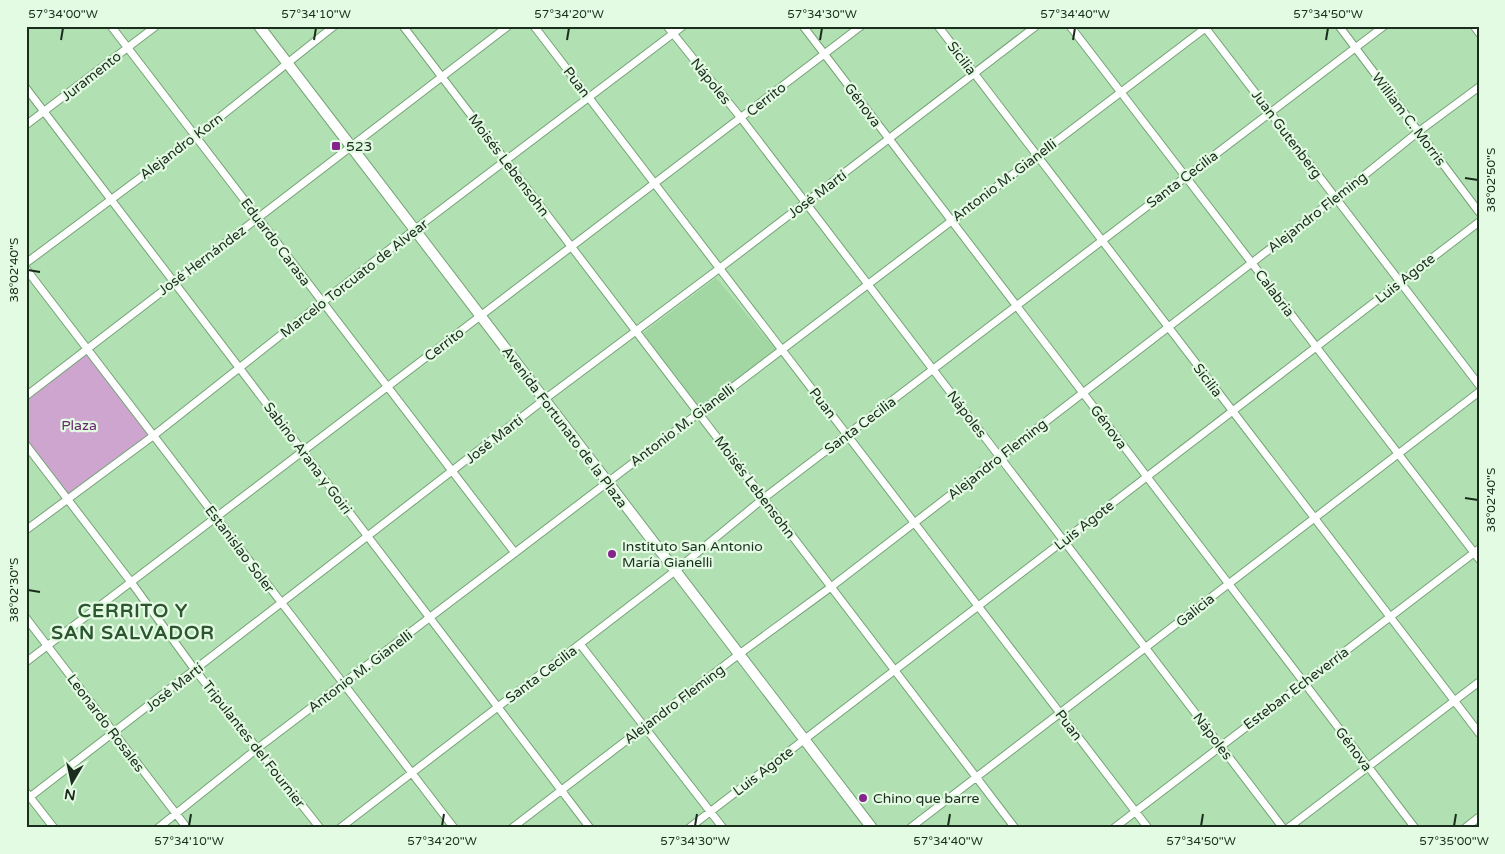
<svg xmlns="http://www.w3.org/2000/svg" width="1505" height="854" font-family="'Varela Round',sans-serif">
<rect width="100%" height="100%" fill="#b1e0b2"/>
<path fill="#a2d6a3" d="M716,278L776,350L697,409L639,336Z"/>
<path fill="#cda5cf" d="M87,348L153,436L67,499L26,445V396Z"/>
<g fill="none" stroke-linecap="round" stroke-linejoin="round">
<defs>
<path id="street" d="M111,26L515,553
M403,26L1015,828
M534,26L1148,828
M667,26L741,118L1283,828
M803,26L1415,828
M938,26L1479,733
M1070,26L1479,559
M1204,26L1479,385
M1339,26L1479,212
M1474,26L1479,33
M26,88L590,828
M26,125L156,26
M26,263L195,137L334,26
M26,269L454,828
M26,396L508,26
M26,445L131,582L195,670L320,828
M26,530L153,436L414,230L683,26
M26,618L187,828
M580,644L723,828
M26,662L861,26
M26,792L54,828
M26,800L545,399L720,268L1036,26
M158,828L258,748L1208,26
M340,828L675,571L764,498L1384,26
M512,828L738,655L831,587L1336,198L1418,132L1479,87
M689,828L1479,222
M910,828L1479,392
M1114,828L1479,549
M1288,828L1479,682
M1465,828L1479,817"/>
<path id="secondary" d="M259,26L872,828"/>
</defs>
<use href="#street" stroke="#76a377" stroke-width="9"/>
<use href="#secondary" stroke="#76a377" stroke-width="12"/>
<use href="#street" stroke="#fff" stroke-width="7"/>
<use href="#secondary" stroke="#fff" stroke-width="10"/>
</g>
<path fill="none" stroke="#1b2d1c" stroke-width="2" d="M61,40L63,28M314,40L316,28M567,40L569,28M820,40L822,28M1073,40L1075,28M1326,40L1328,28M1465,178L1478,180M28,270L40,272M1465,498L1478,500M28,590L40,592M189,826L191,814M442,826L444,814M695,826L697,814M948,826L950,814M1201,826L1203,814M1454,826L1456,814"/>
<g fill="#86248d" stroke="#e3fae3" stroke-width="2">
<rect x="331" y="141" width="10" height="10" rx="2.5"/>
<circle cx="612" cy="554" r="5"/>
<circle cx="863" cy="798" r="5"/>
</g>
<g text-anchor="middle" stroke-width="4.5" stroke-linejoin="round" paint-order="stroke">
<g font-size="14" fill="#1b2d1c" stroke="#e3fae3">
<text transform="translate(962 58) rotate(53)" y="5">Sicilia</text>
<text transform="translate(91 76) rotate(-38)" y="5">Juramento</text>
<text transform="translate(711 81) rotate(51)" y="5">Nápoles</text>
<text transform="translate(577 82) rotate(53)" y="5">Puan</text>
<text transform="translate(766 99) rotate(-38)" y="5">Cerrito</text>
<text transform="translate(863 105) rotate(53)" y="5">Génova</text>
<text transform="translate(1409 119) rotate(53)" y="5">William C. Morris</text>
<text transform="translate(1287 134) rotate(53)" y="5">Juan Gutenberg</text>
<text transform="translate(181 146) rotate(-37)" y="5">Alejandro Korn</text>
<text transform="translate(509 165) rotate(53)" y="5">Moisés Lebensohn</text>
<text transform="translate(1182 179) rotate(-37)" y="5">Santa Cecilia</text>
<text transform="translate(1004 180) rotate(-37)" y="5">Antonio M. Gianelli</text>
<text transform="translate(817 194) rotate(-37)" y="5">José Martí</text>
<text transform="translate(1317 212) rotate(-38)" y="5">Alejandro Fleming</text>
<text transform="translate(276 242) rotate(53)" y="5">Eduardo Carasa</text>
<text transform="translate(202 260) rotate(-37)" y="5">José Hernández</text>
<text transform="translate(354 278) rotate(-38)" y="5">Marcelo Torcuato de Alvear</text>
<text transform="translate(1405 278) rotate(-38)" y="5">Luis Agote</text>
<text transform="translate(1275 293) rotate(53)" y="5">Calabria</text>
<text transform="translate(444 344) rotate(-37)" y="5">Cerrito</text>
<text transform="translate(1208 380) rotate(53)" y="5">Sicilia</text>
<text transform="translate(823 403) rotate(53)" y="5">Puan</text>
<text transform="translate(967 414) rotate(53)" y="5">Nápoles</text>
<text transform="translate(682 425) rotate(-37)" y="5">Antonio M. Gianelli</text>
<text transform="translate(860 425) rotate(-37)" y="5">Santa Cecilia</text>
<text transform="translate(565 427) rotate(53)" y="5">Avenida Fortunato de la Plaza</text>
<text transform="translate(1109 427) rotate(53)" y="5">Génova</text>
<text transform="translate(494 439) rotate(-38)" y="5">José Martí</text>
<text transform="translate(308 458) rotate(53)" y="5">Sabino Arana y Goiri</text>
<text transform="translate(997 459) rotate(-38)" y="5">Alejandro Fleming</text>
<text transform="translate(755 487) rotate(53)" y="5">Moisés Lebensohn</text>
<text transform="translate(1084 525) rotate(-38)" y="5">Luis Agote</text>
<text transform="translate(240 549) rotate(53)" y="5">Estanislao Soler</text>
<text transform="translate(1195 610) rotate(-38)" y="5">Galicia</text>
<text transform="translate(360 671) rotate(-37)" y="5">Antonio M. Gianelli</text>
<text transform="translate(541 674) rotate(-37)" y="5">Santa Cecilia</text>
<text transform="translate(174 687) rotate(-38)" y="5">José Martí</text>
<text transform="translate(1296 688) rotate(-37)" y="5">Esteban Echeverría</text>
<text transform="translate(674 704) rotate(-37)" y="5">Alejandro Fleming</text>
<text transform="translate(106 723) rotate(53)" y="5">Leonardo Rosales</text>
<text transform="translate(1069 725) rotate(53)" y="5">Puan</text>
<text transform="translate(1213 736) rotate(53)" y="5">Nápoles</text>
<text transform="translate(254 744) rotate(52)" y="5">Tripulantes del Fournier</text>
<text transform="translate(1354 749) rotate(53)" y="5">Génova</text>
<text transform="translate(763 771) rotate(-37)" y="5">Luis Agote</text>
</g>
<g font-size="14" fill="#1b2d1c" stroke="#e3fae3" text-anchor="start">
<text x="346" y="151">523</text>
<text x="622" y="551">Instituto San Antonio<tspan x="622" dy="16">María Gianelli</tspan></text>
<text x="873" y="803">Chino que barre</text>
</g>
<g font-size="14" fill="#68276c" stroke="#e3fae3">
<text x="79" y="430">Plaza</text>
</g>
<g font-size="19" font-weight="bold" letter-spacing="1" fill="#2c562f" stroke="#e3fae3">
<text x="133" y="617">CERRITO Y<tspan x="133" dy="22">SAN SALVADOR</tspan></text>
</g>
</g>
<rect width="1505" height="854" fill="none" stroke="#e3fae3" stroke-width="55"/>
<g transform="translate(72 782) rotate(189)" stroke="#e3fae3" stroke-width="4" paint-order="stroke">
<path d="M0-4L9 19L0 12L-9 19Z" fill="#1b2d1c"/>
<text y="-8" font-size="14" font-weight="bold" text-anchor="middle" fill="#1b2d1c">N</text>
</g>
<rect x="28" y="28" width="1450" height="798" fill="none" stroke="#1b2d1c" stroke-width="2"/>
<g font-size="12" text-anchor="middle" fill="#1b2d1c">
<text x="63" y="18">57°34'00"W</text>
<text x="316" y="18">57°34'10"W</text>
<text x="569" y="18">57°34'20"W</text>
<text x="822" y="18">57°34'30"W</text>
<text x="1075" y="18">57°34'40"W</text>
<text x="1328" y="18">57°34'50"W</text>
<text transform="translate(1491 180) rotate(-90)" y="4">38°02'50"S</text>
<text transform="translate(14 270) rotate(-90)" y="4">38°02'40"S</text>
<text transform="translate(1491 500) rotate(-90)" y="4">38°02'40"S</text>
<text transform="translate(14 590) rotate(-90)" y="4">38°02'30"S</text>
<text x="189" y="845">57°34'10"W</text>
<text x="442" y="845">57°34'20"W</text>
<text x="695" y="845">57°34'30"W</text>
<text x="948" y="845">57°34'40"W</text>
<text x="1201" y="845">57°34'50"W</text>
<text x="1454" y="845">57°35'00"W</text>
</g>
</svg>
